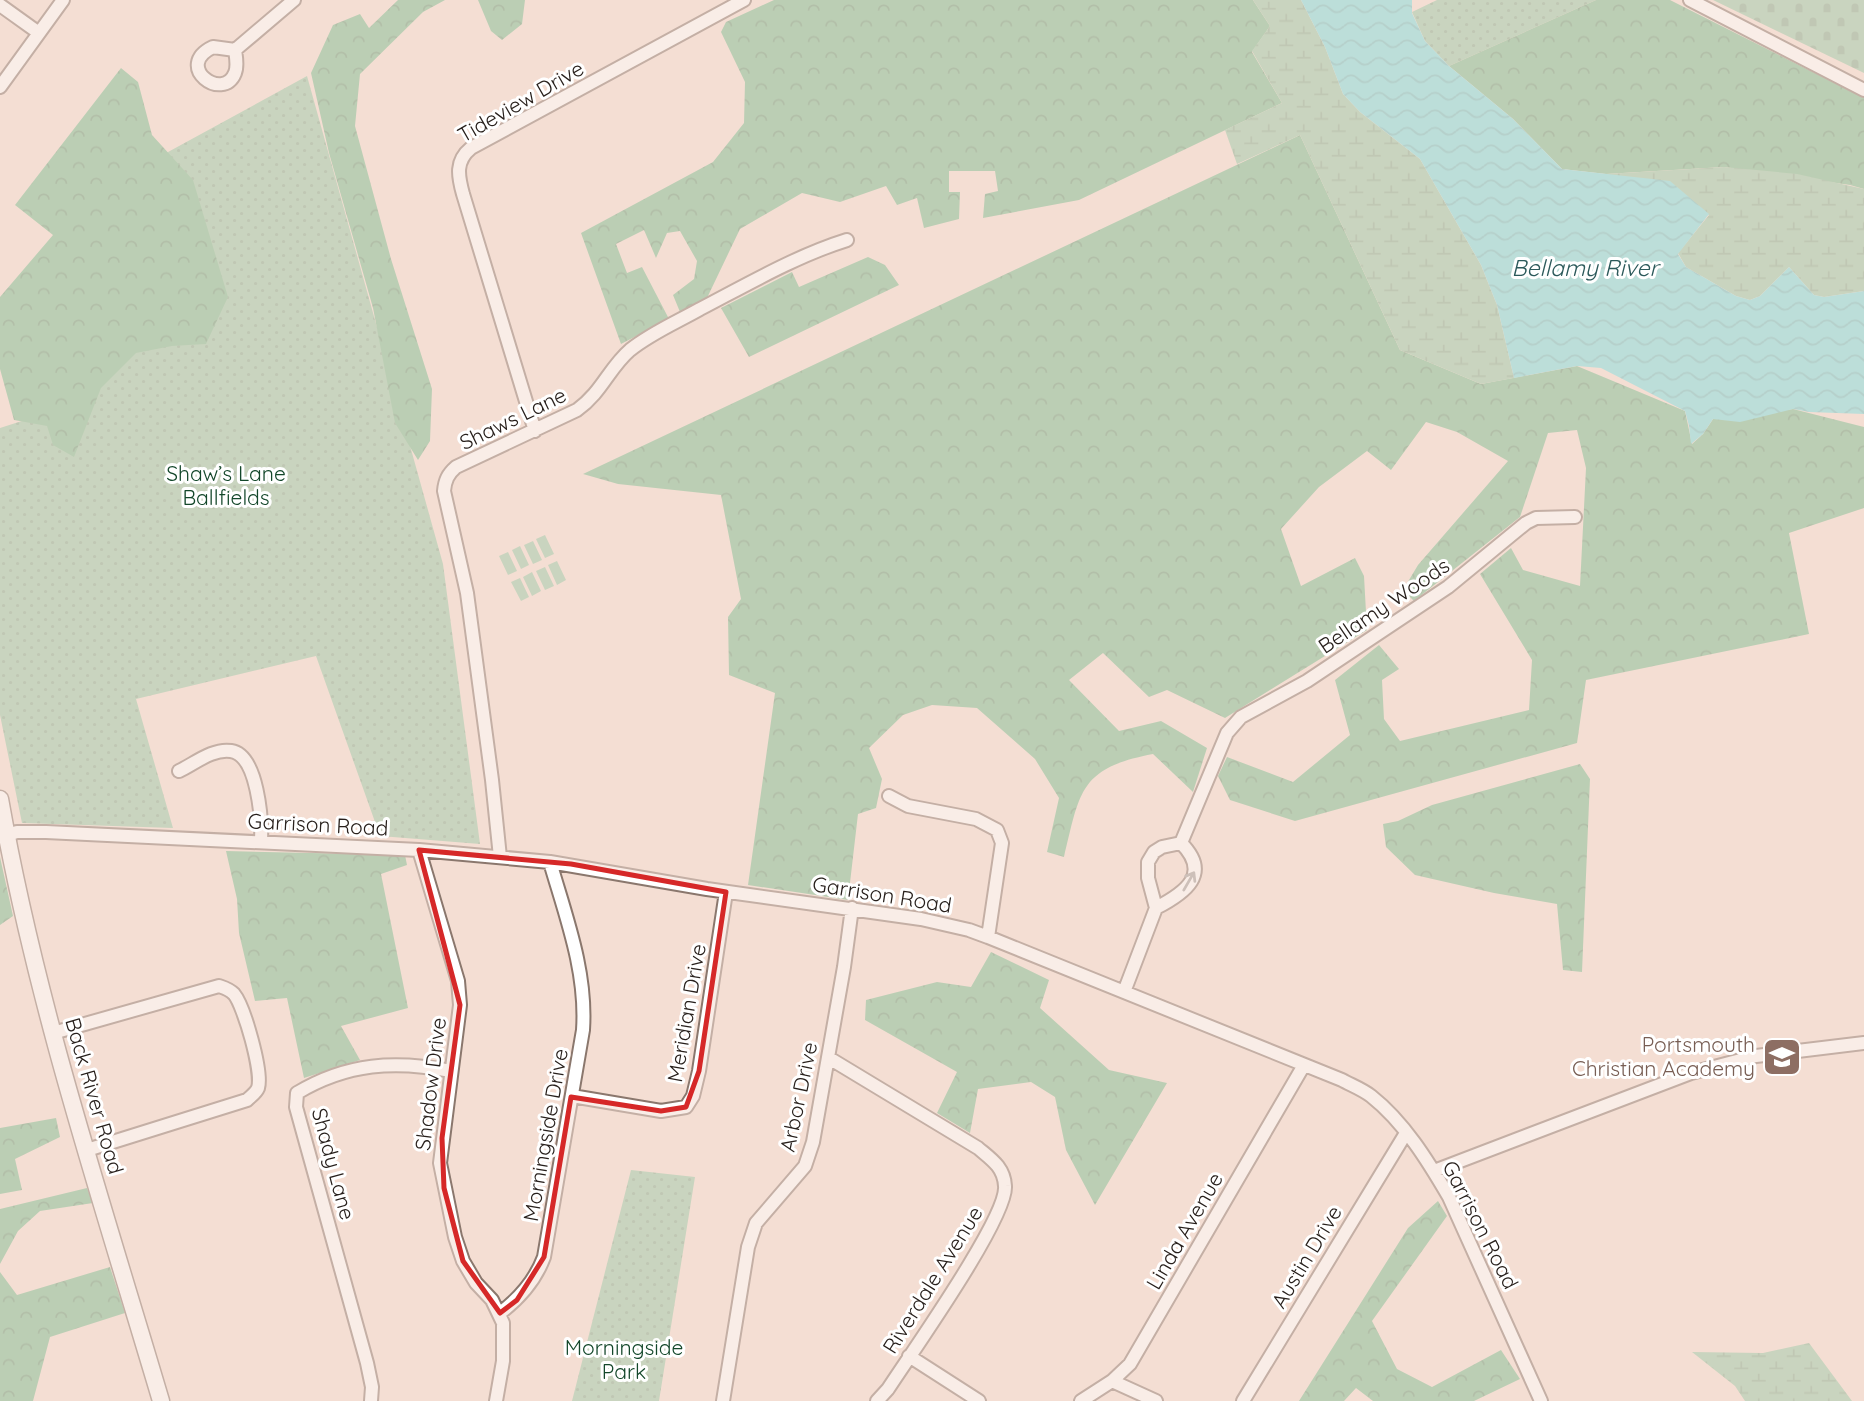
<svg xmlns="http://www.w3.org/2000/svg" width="1864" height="1401" font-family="Quicksand,sans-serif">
<defs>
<pattern id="grass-dots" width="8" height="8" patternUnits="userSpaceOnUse" patternTransform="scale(1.75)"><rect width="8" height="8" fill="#96c8a6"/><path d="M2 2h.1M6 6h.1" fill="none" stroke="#81ac8e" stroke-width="1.8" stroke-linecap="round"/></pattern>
<pattern id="forest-crowns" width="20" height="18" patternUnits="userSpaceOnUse" patternTransform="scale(1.75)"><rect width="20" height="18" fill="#77bb8f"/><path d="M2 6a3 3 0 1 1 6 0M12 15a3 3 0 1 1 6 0" fill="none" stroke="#629874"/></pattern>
<pattern id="wetland-marsh" width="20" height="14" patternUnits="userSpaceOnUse" patternTransform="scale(1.75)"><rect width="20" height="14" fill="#96c8a6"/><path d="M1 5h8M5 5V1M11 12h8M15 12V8" fill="none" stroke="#81ac8e"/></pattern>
<pattern id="cemetery-stones" width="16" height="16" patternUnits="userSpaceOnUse" patternTransform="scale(1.75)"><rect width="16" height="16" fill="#96c8a6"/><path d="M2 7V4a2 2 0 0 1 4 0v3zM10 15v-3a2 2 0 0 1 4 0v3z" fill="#81ac8e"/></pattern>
<pattern id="water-waves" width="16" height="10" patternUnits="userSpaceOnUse" patternTransform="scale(1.75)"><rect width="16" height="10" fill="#79dee0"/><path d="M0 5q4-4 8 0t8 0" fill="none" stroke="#69bec0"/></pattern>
</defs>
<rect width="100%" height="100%" fill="#f4ded3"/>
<path fill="url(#grass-dots)" d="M1437,0H1596L1449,66L1425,41L1412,12Z
M307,76L443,564L480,844L380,836L316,656L136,699L173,828L22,823L0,715V428L28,419L157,158Z
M631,1170L695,1177L659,1401H572Z"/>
<path fill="url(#forest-crowns)" d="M398,0H445L423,12L360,74L355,126L391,259L432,389L430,441L418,460L395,423L373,308L329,153L311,73L333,25L360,14L369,28Z
M478,0H525L522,24L502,40L491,31Z
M774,0H1253L1270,26L1252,52L1282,103L1079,200L983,218L985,194L998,191L995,171H949V192H960L959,219L924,228L917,198L897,205L886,186L840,202L802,193L740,229L707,298L680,312L673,295L694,279L697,261L680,231L667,233L656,258L644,230L616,244L627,273L642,267L669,319L621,344L581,233L713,162L744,123L745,82L721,32L726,22Z
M1596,0H1670L1864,98V189L1850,185L1724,167L1606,174L1562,169L1513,119L1449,66Z
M121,68L138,82L152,135L193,180L228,297L206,344L172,346L136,353L101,388L74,457L53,445L47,426L14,420L0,369V297L53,235L15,205Z
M1300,135L1400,350L1481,384L1577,366L1685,411L1692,444L1703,434L1713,419L1793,409L1864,427V508L1789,533L1809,634L1586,680L1577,743L1295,821L1230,800L1218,776L1227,757L1293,782L1350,735L1335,680L1379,645L1399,669L1382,680L1384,719L1400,741L1529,710L1532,660L1480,574L1511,548L1523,570L1580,586L1586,468L1577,430L1548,433L1520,517L1414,601L1403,590L1418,565L1508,461L1457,432L1426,422L1391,470L1367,451L1319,487L1281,529L1301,586L1355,558L1364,576L1367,630L1225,718L1167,690L1149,697L1103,653L1069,680L1119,731L1161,721L1207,748L1193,792L1153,754C1079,768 1080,792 1064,857L1047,852L1059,798L1035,759L977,708L932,705L903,715L869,748L882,779L876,808L858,814L848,900L748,885L775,693L729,675L728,617L741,599L721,495L618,484L583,474Z
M868,257L885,265L899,285L749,357L721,308L792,272L799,287Z
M1580,764L1590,779L1582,972L1563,970L1557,904L1494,893L1415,875L1386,847L1383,824L1398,821L1432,805Z
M226,851L405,855L407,865L381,874L408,1008L341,1026L360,1060L304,1078L287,998L255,1001L239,933L237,899Z
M0,857L13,916L0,925Z
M991,952L1049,980L1040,1008L1109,1070L1167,1083L1095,1205L1066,1150L1055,1097L1031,1082L978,1089L970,1133L937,1113L957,1072L865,1020L866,1000L937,982L971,987Z
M56,1118L60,1137L15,1159L22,1190L0,1194V1128Z
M87,1188L93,1203L40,1211L18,1231L0,1264V1209Z
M1438,1201L1447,1216L1372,1321L1397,1369L1432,1387L1501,1350L1520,1379L1474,1401H1373L1356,1388L1344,1401H1299L1408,1228Z
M110,1267L125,1313L50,1337L33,1401H0V1272L17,1295Z"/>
<path fill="url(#wetland-marsh)" d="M1253,0H1301L1325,47L1343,94L1360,112L1420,159L1481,265L1497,305L1514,378L1481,384L1400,350L1300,135L1237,164L1225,130L1282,103L1252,51L1270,26Z
M1724,167L1797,174L1864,189V291L1824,297L1814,295L1789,267L1760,296L1750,300L1736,296L1686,267L1678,253L1709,215L1606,174Z
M1809,1343L1852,1401H1745L1735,1386L1692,1352L1763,1353Z"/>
<path fill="url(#cemetery-stones)" d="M1713,0H1864V73Z"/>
<path fill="#96c8a6" d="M545,535L554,554L545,558L536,539Z
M533,541L542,560L533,564L524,545Z
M520,546L529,565L521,569L512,550Z
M508,552L517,571L508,575L499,556Z
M557,561L566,580L557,585L548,565Z
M545,567L554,586L545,590L536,571Z
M532,572L541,591L532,596L523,577Z
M520,578L529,597L521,601L511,582Z"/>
<path fill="url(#water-waves)" d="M1301,0H1412V13L1425,41L1449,66L1513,119L1562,169L1670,181L1709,214L1678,254L1686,267L1736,296L1750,300L1760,296L1789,267L1814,295L1824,297L1864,291V414L1809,412L1793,409L1740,422L1713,419L1703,434L1691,444L1689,426L1685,411L1601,368L1577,366L1514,378L1497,305L1481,265L1420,159L1360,112L1343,94L1325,47Z"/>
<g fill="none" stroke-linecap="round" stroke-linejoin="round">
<defs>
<path id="street" d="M1690,0L1864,90
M0,5L39,33
M213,47L235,50C236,57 238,66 235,73C223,103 173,66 213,47Z
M235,50L294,0
M0,87L63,0
M535,431L463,194C458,176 455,161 471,148L744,0
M179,771C194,764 213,748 231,751C258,755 262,820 261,841
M889,796L908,806L976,819L997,830L1002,843L988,937
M7,835L17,832H46L419,850L550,862L707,889L921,919L969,930L988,937L1342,1080C1351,1085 1362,1089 1371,1096C1404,1122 1428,1161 1449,1197L1541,1401
M1181,843L1227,733L1241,717L1307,681L1448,587L1526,523L1536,518L1575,517
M419,850L458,981L460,1005L440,1163L455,1237L463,1261L476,1283L492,1300L503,1323V1361L496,1401
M500,857L492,780L467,593L444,491C445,480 448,474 456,467L577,410C602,392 609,368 630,350C651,333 677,322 700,309C748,284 796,256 847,240
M1156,908C1185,893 1212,874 1181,843
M1124,992L1156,908L1148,878V862L1154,852L1162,847L1181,843
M53,1033L219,986C225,988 229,989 234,994C244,1006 263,1072 258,1088C256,1093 251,1096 247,1100L87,1150
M829,1058L978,1148C991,1159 1004,1167 1005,1186C1008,1217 910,1355 888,1389L877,1401
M572,1096L661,1111L686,1107L693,1096L699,1071L726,892
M1434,1171L1691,1073L1756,1056L1864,1043
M500,1313C520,1298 535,1281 544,1257L583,1030C587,972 566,917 550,862
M909,1356L979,1401
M1112,1381L1156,1401
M371,1401L372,1387L367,1363L296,1107L297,1093C347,1063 395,1060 451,1071
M723,1401L748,1247L756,1223L805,1166L813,1142L844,967L852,908
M1081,1401L1112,1381L1130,1364L1304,1065
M1243,1401L1406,1133"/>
<path id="secondary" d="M0,799C36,1004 102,1202 161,1401"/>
</defs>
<use href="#street" stroke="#8a776d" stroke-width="16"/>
<use href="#secondary" stroke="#8a776d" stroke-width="19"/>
<use href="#street" stroke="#fff" stroke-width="12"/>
<use href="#secondary" stroke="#fff" stroke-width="16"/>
</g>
<defs><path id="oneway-shaft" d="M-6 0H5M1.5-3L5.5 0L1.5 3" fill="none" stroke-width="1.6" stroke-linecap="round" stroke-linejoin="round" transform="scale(1.75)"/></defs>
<use stroke="#9e9b99" href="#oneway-shaft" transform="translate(1189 881) rotate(-60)"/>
<path d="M0 0H1864V1401H0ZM419,850L571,864L726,892L699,1071L686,1107L661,1111L571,1097L544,1257L517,1300L500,1313L463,1261L444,1188L442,1138L460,1005Z" fill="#f4ded3" fill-opacity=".55" fill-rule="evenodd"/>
<path fill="none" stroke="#d62828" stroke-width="5" stroke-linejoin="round" d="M419,850L571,864L726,892L699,1071L686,1107L661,1111L571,1097L544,1257L517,1300L500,1313L463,1261L444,1188L442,1138L460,1005Z"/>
<defs>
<symbol id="school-square" viewBox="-11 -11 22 22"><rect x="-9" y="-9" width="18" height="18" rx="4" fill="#8d6e63" stroke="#fff"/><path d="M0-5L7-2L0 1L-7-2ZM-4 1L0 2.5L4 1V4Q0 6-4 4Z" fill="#fff"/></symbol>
</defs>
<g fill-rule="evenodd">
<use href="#school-square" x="1760" y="1035" width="44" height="44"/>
</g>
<g text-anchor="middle" stroke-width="6" stroke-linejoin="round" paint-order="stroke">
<g font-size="21" fill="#28201c" stroke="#fff">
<text transform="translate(521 102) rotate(-30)" y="7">Tideview Drive</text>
<text transform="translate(513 419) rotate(-26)" y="7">Shaws Lane</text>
<text transform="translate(1384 606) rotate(-34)" y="7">Bellamy Woods</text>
<text transform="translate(318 825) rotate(3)" y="7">Garrison Road</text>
<text transform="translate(882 895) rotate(9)" y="7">Garrison Road</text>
<text transform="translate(687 1013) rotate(-80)" y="7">Meridian Drive</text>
<text transform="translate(431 1084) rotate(-83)" y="7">Shadow Drive</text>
<text transform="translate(94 1096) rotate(74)" y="7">Back River Road</text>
<text transform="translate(799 1097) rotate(-78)" y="7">Arbor Drive</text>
<text transform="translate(546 1135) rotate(-80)" y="7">Morningside Drive</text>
<text transform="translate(333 1164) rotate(75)" y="7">Shady Lane</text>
<text transform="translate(1480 1225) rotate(63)" y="7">Garrison Road</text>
<text transform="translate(1185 1231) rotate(-60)" y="7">Linda Avenue</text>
<text transform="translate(1307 1257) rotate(-59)" y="7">Austin Drive</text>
<text transform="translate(933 1280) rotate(-58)" y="7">Riverdale Avenue</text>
</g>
<g font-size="21" fill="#13472a" stroke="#fff">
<text x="226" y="481">Shaw’s Lane<tspan x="226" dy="24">Ballfields</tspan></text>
<text x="624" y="1355">Morningside<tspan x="624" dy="24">Park</tspan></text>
</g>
<g font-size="21" fill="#785e54" stroke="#fff" text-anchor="end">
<text x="1755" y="1052">Portsmouth<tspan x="1755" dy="24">Christian Academy</tspan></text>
</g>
<g font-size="23" font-style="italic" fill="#2b595a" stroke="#fff">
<text x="1585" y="276">Bellamy River</text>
</g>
</g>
</svg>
